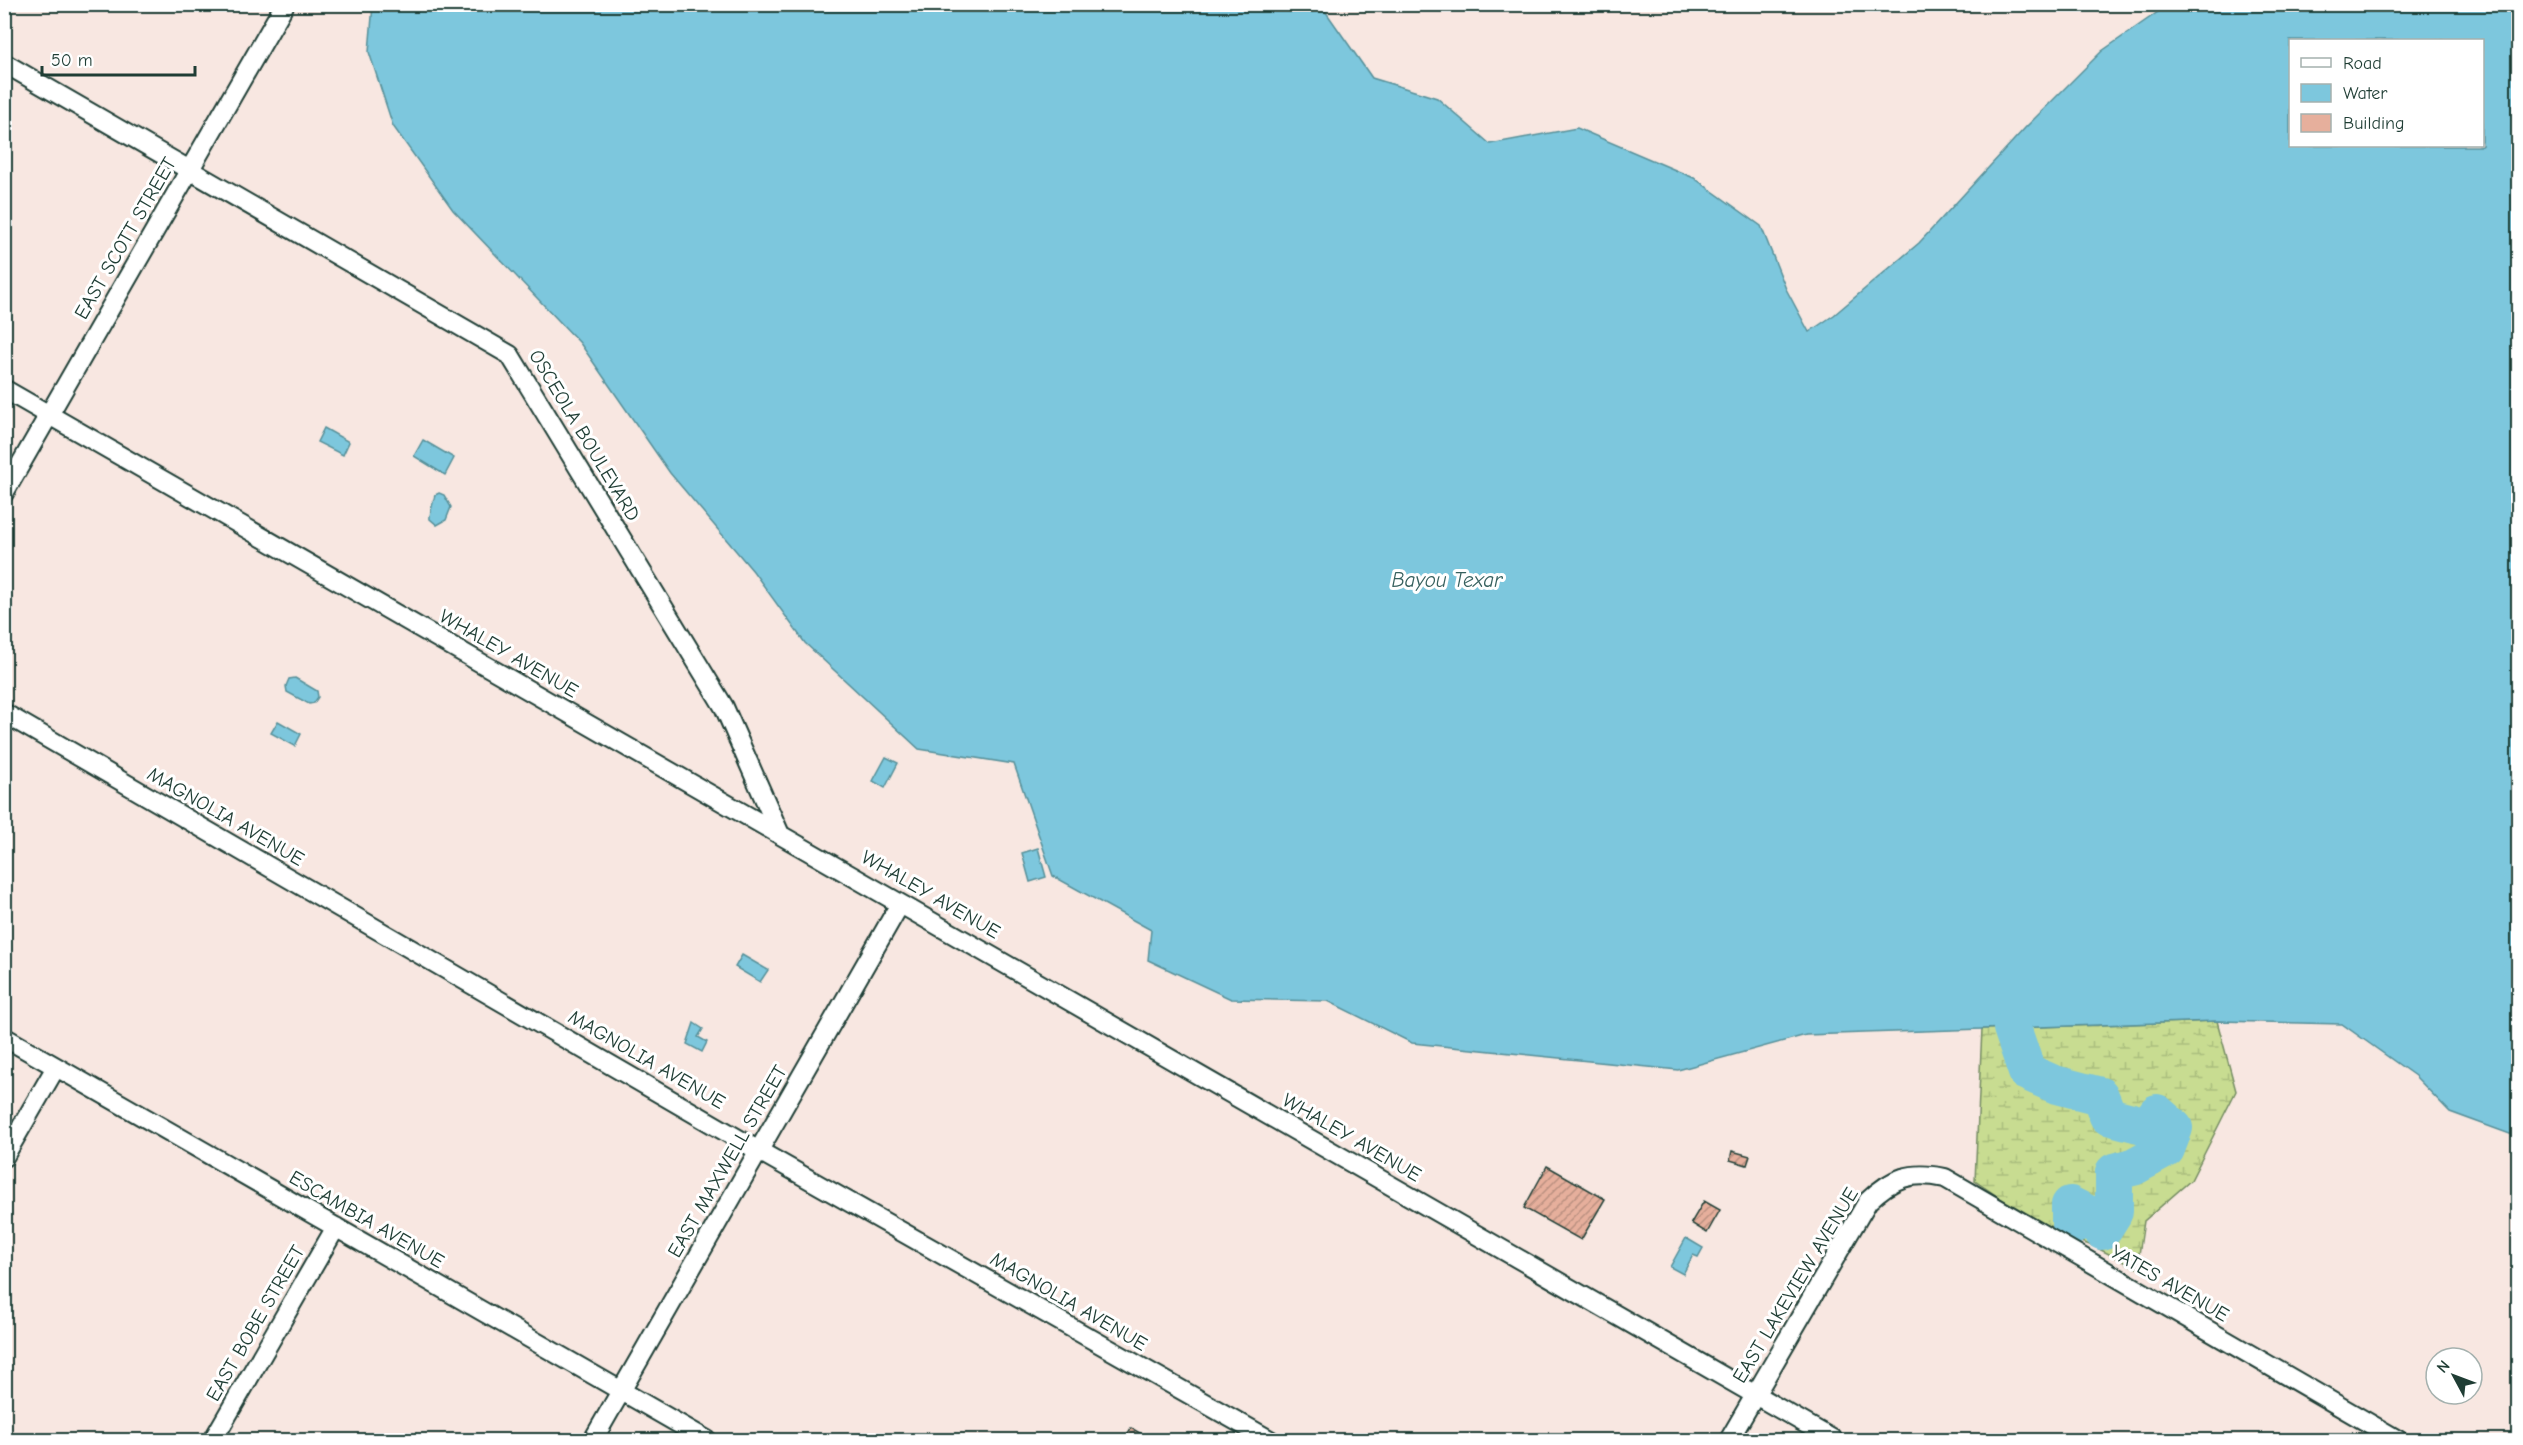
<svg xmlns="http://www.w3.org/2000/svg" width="2523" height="1445" font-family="'Comic Neue',sans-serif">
<defs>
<pattern id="wetland-marsh" width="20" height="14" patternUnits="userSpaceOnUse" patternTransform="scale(1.5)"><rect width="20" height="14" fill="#c8dc91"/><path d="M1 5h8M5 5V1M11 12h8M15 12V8" fill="none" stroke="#abbe7e"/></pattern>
<pattern id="building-hatch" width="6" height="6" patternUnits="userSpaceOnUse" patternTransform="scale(1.5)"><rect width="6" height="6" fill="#e6af9c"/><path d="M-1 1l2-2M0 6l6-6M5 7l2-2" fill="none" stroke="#ba9080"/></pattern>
</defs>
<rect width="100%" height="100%" fill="#f8e7e1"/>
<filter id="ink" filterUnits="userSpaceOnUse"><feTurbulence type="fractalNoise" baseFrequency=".0167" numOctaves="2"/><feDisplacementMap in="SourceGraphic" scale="12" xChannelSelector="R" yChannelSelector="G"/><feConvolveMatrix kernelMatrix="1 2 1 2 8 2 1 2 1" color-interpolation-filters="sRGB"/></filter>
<g filter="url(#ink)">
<path fill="url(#wetland-marsh)" stroke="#748c62" stroke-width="1.5" d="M2217,1021L2236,1091L2191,1180L2144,1221L2137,1268L2093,1246L2050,1232L1975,1181L1982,1029Z"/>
<path fill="#7dc7dd" stroke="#579099" stroke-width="1.5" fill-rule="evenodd" d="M373,5H1321L1372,78L1437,98L1490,144L1577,128L1694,178L1761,226L1786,289L1809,332L1834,315L1919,243L2025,128L2102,51L2168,5H2518V1137L2450,1112L2415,1076L2342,1024L2217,1021L1806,1035L1678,1070L1412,1043L1328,1001L1231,999L1148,960L1151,930L1053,876L1014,764L919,749L805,643L753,571L670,473L580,343L453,210L393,126L369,52ZM2290,40H2482V146H2290Z
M324,428L349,442L343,455L317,442Z
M423,440L454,458L445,475L414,456Z
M439,493L444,495L451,507L446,520L437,525L430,519C429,516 434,499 435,495Z
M295,678L317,691L318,697L314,703L309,704L287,692L286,686L289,679Z
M278,721L301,734L295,746L271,733Z
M886,757L898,763L885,788L873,781Z
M1038,848L1046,877L1030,882L1022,853Z
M742,955L768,970L760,982L735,967Z
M694,1023L703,1029L698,1037L707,1042L702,1052L687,1044Z
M1686,1238L1703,1248L1698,1257L1693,1255L1683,1274L1670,1267Z"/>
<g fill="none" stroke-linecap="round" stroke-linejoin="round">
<path stroke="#7dc7dd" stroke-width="38" d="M2012,1028L2027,1072L2054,1084L2100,1096L2108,1116L2147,1126L2157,1113L2174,1128L2166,1149L2133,1167L2114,1172V1212L2102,1231L2086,1213L2070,1205V1228"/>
</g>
<path fill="url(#building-hatch)" stroke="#1f3d34" stroke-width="1.5" d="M1732,1151L1750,1156L1747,1165L1730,1160Z
M1547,1166L1605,1199L1581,1240L1524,1208Z
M1704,1201L1720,1210L1707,1233L1691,1223Z
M1131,1428L1152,1440H1124Z"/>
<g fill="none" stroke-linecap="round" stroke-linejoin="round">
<defs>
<path id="minor" d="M4,63L510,355L724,707L779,832
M4,389L1834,1440
M4,493L285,4
M4,713L759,1151L1270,1440
M4,1037L707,1440
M4,1157L56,1067
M213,1440L336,1227
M593,1440L900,904
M1729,1440L1868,1201C1893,1177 1911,1171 1945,1178L2398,1440"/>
</defs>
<use href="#minor" stroke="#1f3d34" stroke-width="22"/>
<use href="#minor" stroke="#fff" stroke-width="18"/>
</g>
</g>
<g text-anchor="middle" stroke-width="6" stroke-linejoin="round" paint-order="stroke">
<g font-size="20" fill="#1f3d34" stroke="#fff">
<text transform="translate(125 238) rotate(-60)" y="7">EAST SCOTT STREET</text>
<text transform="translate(585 435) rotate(59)" y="7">OSCEOLA BOULEVARD</text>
<text transform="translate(509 653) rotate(30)" y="7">WHALEY AVENUE</text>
<text transform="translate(226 816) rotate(30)" y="7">MAGNOLIA AVENUE</text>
<text transform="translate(931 894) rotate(30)" y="7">WHALEY AVENUE</text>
<text transform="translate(647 1059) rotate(30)" y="7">MAGNOLIA AVENUE</text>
<text transform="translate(1352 1137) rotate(30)" y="7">WHALEY AVENUE</text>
<text transform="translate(727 1161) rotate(-60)" y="7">EAST MAXWELL STREET</text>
<text transform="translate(367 1219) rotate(30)" y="7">ESCAMBIA AVENUE</text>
<text transform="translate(2170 1283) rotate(30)" y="7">YATES AVENUE</text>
<text transform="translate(1795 1285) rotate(-59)" y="7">EAST LAKEVIEW AVENUE</text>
<text transform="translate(1069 1301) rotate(30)" y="7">MAGNOLIA AVENUE</text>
<text transform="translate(255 1323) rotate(-60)" y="7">EAST BOBE STREET</text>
</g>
<g font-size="21" font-style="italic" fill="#36605e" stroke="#fff">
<text x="1447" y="587">Bayou Texar</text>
</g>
</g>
<rect width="2523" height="1445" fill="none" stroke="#fff" stroke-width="24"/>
<rect x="12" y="12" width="2499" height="1421" fill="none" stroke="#1f3d34" stroke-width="2" filter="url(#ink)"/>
<rect x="2289" y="39" width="195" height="108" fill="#ffffff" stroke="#a5b1ae" stroke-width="1.5"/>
<rect x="2301" y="58" width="30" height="9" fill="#ffffff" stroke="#a5b1ae" stroke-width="1.5"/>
<text x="2343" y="69" font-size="18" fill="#1f3d34">Road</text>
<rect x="2301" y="84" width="30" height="18" fill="#7dc7dd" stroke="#a5b1ae" stroke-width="1.5"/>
<text x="2343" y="99" font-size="18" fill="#1f3d34">Water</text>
<rect x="2301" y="114" width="30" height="18" fill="#e6af9c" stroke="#a5b1ae" stroke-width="1.5"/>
<text x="2343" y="129" font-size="18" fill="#1f3d34">Building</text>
<g transform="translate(2454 1376) rotate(311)"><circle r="28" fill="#ffffff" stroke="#a5b1ae" stroke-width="1.5"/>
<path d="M0-4.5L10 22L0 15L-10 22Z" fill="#1f3d34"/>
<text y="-9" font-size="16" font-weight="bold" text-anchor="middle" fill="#1f3d34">N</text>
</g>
<path d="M42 66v9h153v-9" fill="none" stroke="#1f3d34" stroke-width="3"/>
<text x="51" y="66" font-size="18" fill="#1f3d34" stroke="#ffffff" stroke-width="4.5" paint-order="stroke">50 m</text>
</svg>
